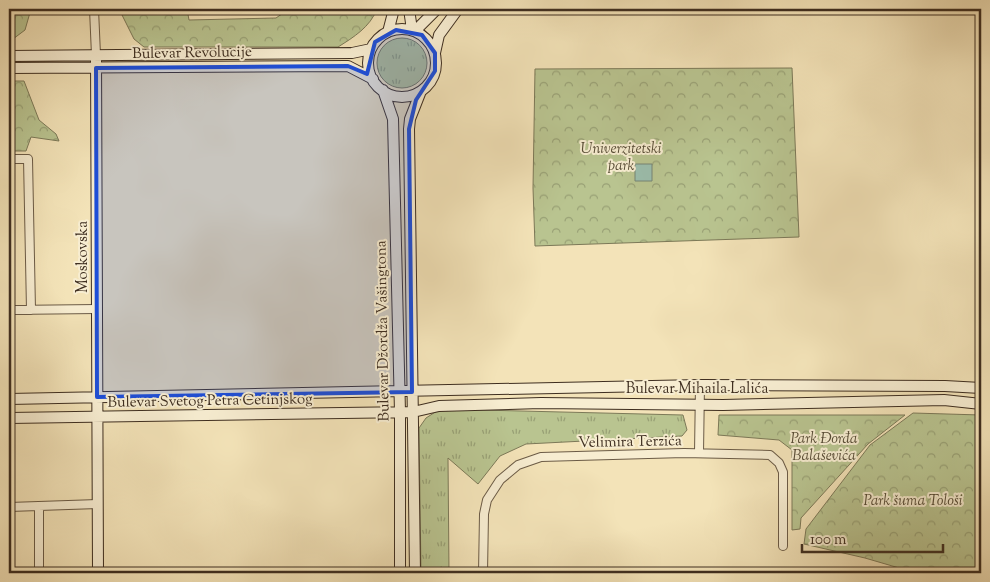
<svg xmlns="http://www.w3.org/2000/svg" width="990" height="582" font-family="'Sorts Mill Goudy',serif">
<defs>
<pattern id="grass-tufts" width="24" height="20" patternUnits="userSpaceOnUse" patternTransform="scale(1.25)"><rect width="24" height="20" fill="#b9c490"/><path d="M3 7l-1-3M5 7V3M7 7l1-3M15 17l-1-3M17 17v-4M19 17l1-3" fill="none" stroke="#98a075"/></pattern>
<pattern id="forest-crowns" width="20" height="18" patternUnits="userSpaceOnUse" patternTransform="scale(1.25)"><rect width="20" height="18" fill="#b9c490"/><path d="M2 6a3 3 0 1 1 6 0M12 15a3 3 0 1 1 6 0" fill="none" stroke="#98a075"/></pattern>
</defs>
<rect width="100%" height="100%" fill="#f3e3b8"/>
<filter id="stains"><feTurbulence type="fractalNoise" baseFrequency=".004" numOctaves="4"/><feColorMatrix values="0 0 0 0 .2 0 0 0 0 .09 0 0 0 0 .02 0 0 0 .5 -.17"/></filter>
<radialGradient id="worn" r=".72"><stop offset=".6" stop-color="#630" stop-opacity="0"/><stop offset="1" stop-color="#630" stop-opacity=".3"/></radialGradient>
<path fill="url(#grass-tufts)" stroke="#7c7958" d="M377 63a25 25 0 1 1 50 0a25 25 0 1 1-50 0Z
M440,409L683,415L687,430L682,436L526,444L500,456L478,484L448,458L449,573H421L419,428L426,418Z"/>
<path fill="url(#forest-crowns)" stroke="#7c7958" d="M9,9H31L25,30L13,39L9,36Z
M119,9H187L189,20L276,18L289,9H377C370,27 354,37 338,47H144L134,39Z
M792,68L799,237L535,246L533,188L535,69Z
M9,81H24L39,120L56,134L59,141L31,137L26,151H10L12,128L9,127Z
M913,413L981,415V573H931L906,570L865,558L804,544L806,529L870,445Z
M719,415H905L868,444L801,518L800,529L792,530V450L779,440L718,435Z"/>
<path fill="#9bbead" stroke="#768475" d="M635,164H652V181H635Z"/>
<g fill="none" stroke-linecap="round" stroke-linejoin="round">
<defs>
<path id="street" d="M94,9L96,55
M9,159H28L31,310
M9,310L97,309
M699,453L700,385
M39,506V573
M9,507L98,504
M483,573L484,514L487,500L500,480L518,465L541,457L684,453L770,455L779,463L783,472V546"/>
<path id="secondary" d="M409,9L412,30
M368 63a34 34 0 1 1 68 0a34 34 0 1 1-68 0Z
M415,31L437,9
M388,32L394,9
M435,53L439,35L458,9
M96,55L98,573
M9,56L352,53L371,49
M9,68L348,66L373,79
M383,90L393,119L400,412V573
M9,399L700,385L945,386L981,388
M9,418L413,412L439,406L541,403L723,405L944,400L981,404
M415,573L409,129L410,119L421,91"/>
</defs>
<use href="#street" stroke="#6b5b46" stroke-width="10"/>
<use href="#secondary" stroke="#3e2e20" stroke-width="12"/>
<use href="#street" stroke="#f7edd1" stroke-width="8"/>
<use href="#secondary" stroke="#f7edd1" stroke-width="10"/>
</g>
<path fill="#1d4ed8" fill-opacity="0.2" stroke="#1d4ed8" stroke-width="4" stroke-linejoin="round" d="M396,30L422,35L435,53V71L416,100L409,129L412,392L97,397L96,68L348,66L367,74L375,42Z"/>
<g text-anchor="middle" stroke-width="4" stroke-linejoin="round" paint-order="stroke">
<g font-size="15" fill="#3e2e20" stroke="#f7edd1">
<text transform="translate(192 52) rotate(-1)" y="5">Bulevar Revolucije</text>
<text transform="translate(82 257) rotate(-90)" y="5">Moskovska</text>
<text transform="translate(382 331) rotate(-91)" y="5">Bulevar Džordža Vašingtona</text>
<text x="697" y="393">Bulevar Mihaila Lalića</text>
<text transform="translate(210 400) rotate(-1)" y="5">Bulevar Svetog Petra Cetinjskog</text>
<text transform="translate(630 441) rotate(-1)" y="5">Velimira Terzića</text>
</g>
<g font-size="15" font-style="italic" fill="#574c36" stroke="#f7edd1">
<text x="621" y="153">Univerzitetski<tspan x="621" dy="17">park</tspan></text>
<text x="824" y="443">Park Đorđa<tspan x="824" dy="17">Balaševića</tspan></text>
<text x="913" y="505">Park šuma Tološi</text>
</g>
</g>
<rect width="990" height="582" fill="none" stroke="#f3e3b8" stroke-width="30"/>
<rect x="10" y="10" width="970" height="562" fill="none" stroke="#3e2e20" stroke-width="2.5"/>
<rect x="15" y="15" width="960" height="552" fill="none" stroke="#3e2e20"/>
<path d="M802 544v8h141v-8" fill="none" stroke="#3e2e20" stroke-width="2.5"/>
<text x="810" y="544" font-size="15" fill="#3e2e20" stroke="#f7edd1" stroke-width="4" paint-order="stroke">100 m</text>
<rect width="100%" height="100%" filter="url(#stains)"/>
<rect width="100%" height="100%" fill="url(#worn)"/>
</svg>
